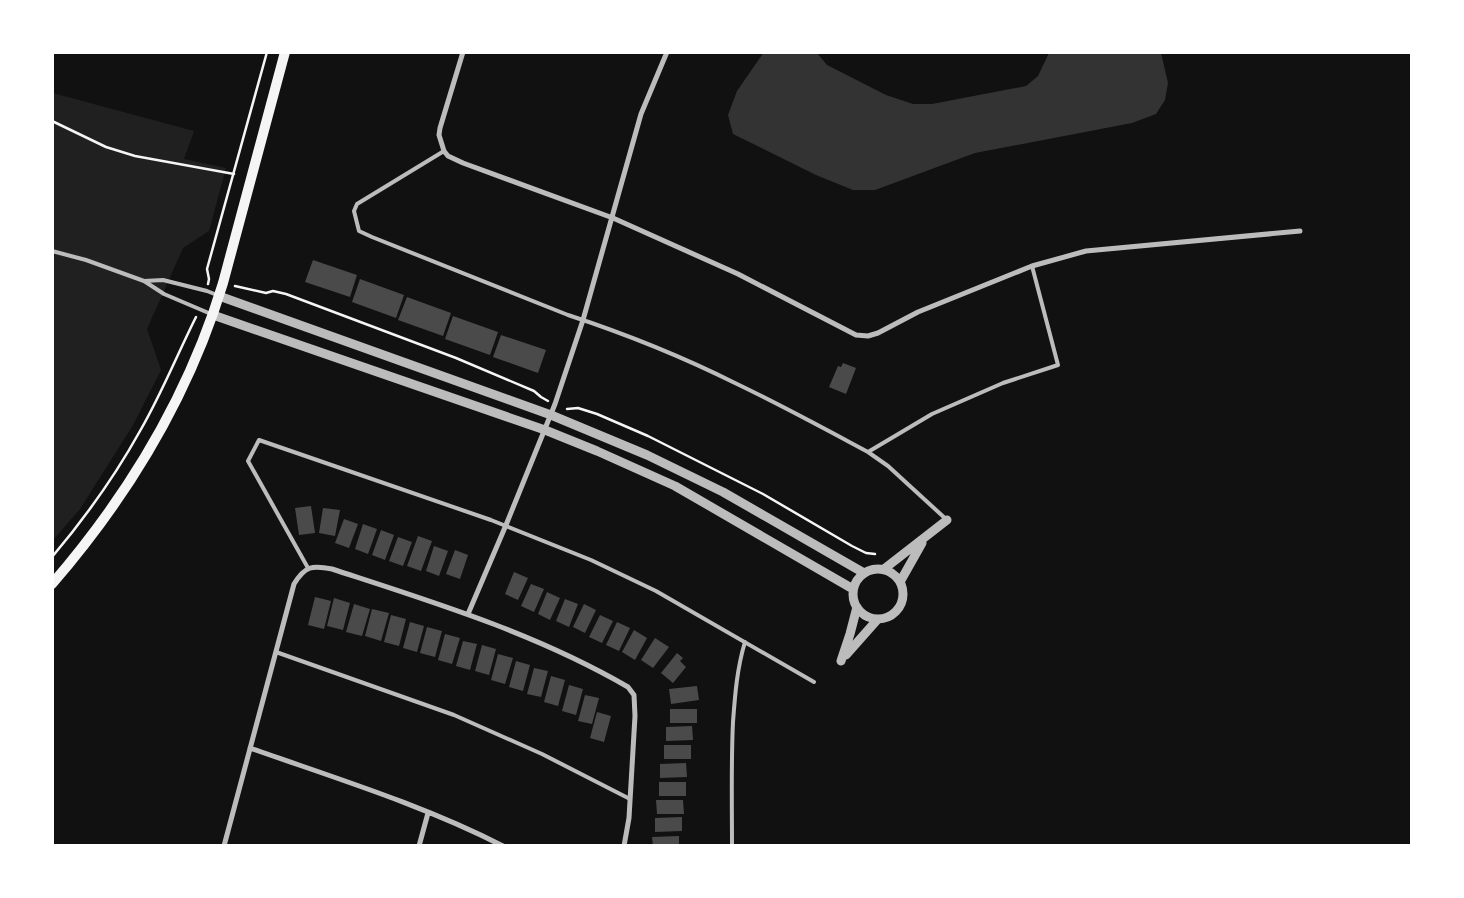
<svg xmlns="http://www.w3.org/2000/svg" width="1464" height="898" font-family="Lora,serif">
<rect width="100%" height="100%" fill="#111"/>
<path fill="#202020" d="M53,93L194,131L184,159L226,168L209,231L183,248L147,329L161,370L133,425L80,509L53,540Z"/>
<path fill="#333" d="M764,52L817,53L827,65L886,95L913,104H932L1026,86L1038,76L1049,53H1161L1168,83L1165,100L1156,114L1132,123L975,153L875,190H853L816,175L733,134L728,115L737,91Z"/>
<path fill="#4a4a4a" d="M313,260L357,275L350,297L305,282Z
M360,279L404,295L396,318L352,302Z
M407,297L451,313L443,336L398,320Z
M453,316L498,332L490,355L445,339Z
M501,335L546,350L538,373L493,357Z
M843,363L856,368L846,394L829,387L838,366L841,367Z
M311,506L315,533L299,535L295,508Z
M323,508L340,510L335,536L319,533Z
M344,519L358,524L349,548L335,543Z
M363,524L377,529L368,554L355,549Z
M381,530L394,535L385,560L372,555Z
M418,536L432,541L421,571L407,566Z
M398,537L412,542L403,566L389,561Z
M434,546L448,551L439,576L426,571Z
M455,550L468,555L460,579L446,574Z
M514,572L528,578L518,600L505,594Z
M531,584L544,589L534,612L521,606Z
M547,592L560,598L550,620L538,614Z
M315,597L331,601L324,629L308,625Z
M334,598L350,603L343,630L327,626Z
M565,599L578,604L569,627L556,621Z
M354,604L370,609L362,636L346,632Z
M584,604L596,610L585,633L573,627Z
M372,609L389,613L381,641L365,636Z
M391,615L406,619L399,646L384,642Z
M600,615L613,621L602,643L589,637Z
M410,622L424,626L417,652L403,648Z
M617,622L630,628L619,651L606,645Z
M427,627L442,631L435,657L420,653Z
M634,630L647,638L635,660L622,652Z
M445,634L460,638L452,664L438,660Z
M655,638L669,647L653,668L641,660Z
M463,641L477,644L470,670L456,666Z
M482,645L496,649L489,675L475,671Z
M677,653L683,658L680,661L686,667L673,683L661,673Z
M498,654L513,658L505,684L491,680Z
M516,661L530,665L523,691L509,687Z
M534,668L548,671L541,697L527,694Z
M551,676L565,680L558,706L544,702Z
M569,685L583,689L576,715L562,711Z
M697,686L699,700L671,704L669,689Z
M585,695L599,698L592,724L578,721Z
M670,709H697V723H670Z
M597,712L611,716L604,742L590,738Z
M692,726L693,740L666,741V727Z
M664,745H691V759H664Z
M686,763L687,777L660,778V764Z
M659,782H686V796H659Z
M656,800H683L684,814H657Z
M682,817V831L655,832V818Z
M679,836V846H653L652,837Z"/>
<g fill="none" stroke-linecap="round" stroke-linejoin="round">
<path stroke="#f5f5f5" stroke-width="2.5" d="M52,121L106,147L135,156L234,174
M208,284L209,279L207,269L267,52
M235,286L266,293L273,291L286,294L456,358L534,391L541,397L548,401
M567,409L578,408L597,414L648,436L763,494L852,546L866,553L875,554
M52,557C85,518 115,476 140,431C161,395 177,355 196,317"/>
<path stroke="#bcbcbc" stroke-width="4" d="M444,151L357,204L354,211L359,231L372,237L568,315C626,334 683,357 737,384C781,405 825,429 868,452L888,466L947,520
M52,251L86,260L144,281L163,280L207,291L217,295
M144,281L164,294L211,314
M868,452L932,414L1003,383L1058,365L1032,266
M308,568L248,461L259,440L491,520L591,560L656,591L814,682
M276,652L454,715L542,754L630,799
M732,846C732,804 731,763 733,722C735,695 737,668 745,642"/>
<path stroke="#bcbcbc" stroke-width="5" d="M463,52L440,128L439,135L444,151L448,156L463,163L613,218L738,274L856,335L868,336L878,333L918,312L1032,266L1086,251L1300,231
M468,614L506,525L555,404L583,320L641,114L667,52
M250,748C335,778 423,805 503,846
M224,846L294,584C305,566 312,565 332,569C433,602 535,633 628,687L634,695L635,716L629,818L624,846
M419,846L428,813"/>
<path stroke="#bcbcbc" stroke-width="9" d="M219,296L551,415L647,455L723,492L864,573
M213,315L545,430L597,451L675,486L853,589
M853 594a25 25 0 1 1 50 0a25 25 0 1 1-50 0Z
M884,569L947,520
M900,582L922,543
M846,655L877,620
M841,661L850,634L857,607"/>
<path stroke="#f5f5f5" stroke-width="10" d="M52,584C129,495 189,395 223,283L285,52"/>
</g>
<rect width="1464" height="898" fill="none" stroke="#ffffff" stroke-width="108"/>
</svg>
